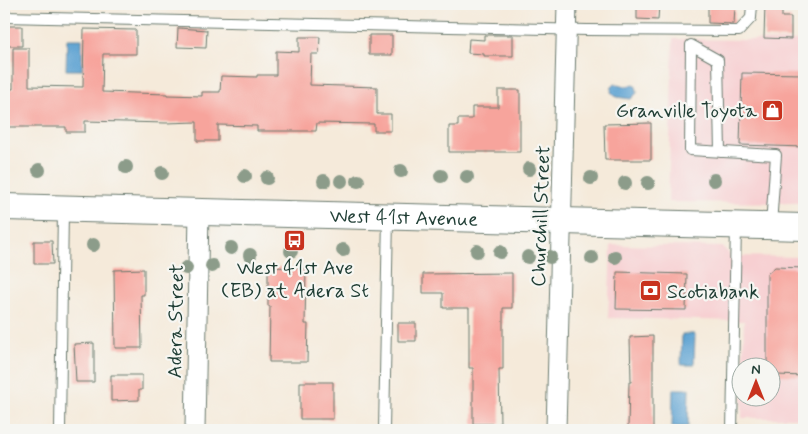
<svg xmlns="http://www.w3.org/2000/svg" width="808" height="434" font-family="Mynerve,sans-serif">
<rect width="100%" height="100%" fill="#f6f6f2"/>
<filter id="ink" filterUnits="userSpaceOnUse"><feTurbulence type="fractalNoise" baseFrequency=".02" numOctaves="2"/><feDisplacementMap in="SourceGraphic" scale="10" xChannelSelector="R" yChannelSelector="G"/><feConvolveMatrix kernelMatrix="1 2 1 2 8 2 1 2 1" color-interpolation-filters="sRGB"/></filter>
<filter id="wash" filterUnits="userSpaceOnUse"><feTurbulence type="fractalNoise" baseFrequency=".0096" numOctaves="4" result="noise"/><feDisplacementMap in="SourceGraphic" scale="20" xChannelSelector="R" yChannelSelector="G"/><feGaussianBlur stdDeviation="1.12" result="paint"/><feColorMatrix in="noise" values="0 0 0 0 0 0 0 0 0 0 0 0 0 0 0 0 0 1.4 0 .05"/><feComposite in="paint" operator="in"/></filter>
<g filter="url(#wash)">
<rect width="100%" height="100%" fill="#f5eada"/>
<path fill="#f7cfd1" d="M673,39L804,41V203L668,202Z
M611,245L722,247L726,249L730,256L804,257V418H742V397L770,396V366H743L744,321L608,318Z"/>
<path fill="#5da2d2" stroke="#3e7083" d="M67,39H82V70H66Z
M614,84C617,84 620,86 622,86C630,87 637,80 637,93L631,99L616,97L611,92L612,86Z
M682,334H695L694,365H681Z
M673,389H689L688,427H672Z"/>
<g id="blocks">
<path fill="#f7a49c" d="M637,4H659L658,20L637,19Z
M765,4H782V17H791V39L764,38Z
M708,5L735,6L734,24L708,23Z
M4,26H22V46H4Z
M178,28L207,30L206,48L177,47Z
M84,29L136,30V54H103L102,92L167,94V95L202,96V92H220L221,76L257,77V75H276V51L299,52V37H320L319,54H311L310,85L377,87V114H391V131H374V124L317,123L316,131H257V126L218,125V141H197V122L166,123L85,121V132H66V127H4V89H13V48H29V86L83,87Z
M369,35H392V55H369Z
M484,35H513V56H484V54L468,53L469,39L484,40Z
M742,73L804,74V147L740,145Z
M498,90H520V152H449V126H458V119H472V107H498Z
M651,123V160H605L604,124Z
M34,241H52L53,264H34Z
M268,267L306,268L305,324H308L307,362H269L270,306H268Z
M775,267L804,268V376L777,375L770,371V366H767V274Z
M144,269V295H141L142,348H115L114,270Z
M617,272L687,274L686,310L616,309Z
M512,273V308H503V369H499L500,424H473V368H469V308H443V293H423V274Z
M398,323H416V341H398Z
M653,336V429L628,428L629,382H631L630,337Z
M94,343V382H76L74,344Z
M111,375H142V390H139V400L111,401Z
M300,382H333V419H300Z"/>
</g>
</g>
<g filter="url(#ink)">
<use href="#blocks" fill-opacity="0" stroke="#6a7a6e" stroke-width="1"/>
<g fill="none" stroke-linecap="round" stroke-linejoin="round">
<defs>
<path id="lane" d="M4,17L587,30L739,31L751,18L752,4
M720,152L718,60L691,45L690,150L776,155L771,225
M60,430L63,209
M384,430L388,216
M732,430L736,226"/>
<path id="street" d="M195,430L199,212
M556,430L567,4"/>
<g id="secondary">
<path id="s1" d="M4,207L804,227"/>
</g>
</defs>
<use href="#lane" stroke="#6a7a6e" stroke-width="12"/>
<use href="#street" stroke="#6a7a6e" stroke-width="21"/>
<use href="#secondary" stroke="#6a7a6e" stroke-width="28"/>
<use href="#lane" stroke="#fff" stroke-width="10"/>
<use href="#street" stroke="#fff" stroke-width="19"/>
<use href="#secondary" stroke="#fff" stroke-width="26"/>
</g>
<g fill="#8c9c8a">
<circle cx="126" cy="167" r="7"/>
<circle cx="529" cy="169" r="7"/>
<circle cx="39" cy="170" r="7"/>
<circle cx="401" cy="171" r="7"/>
<circle cx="162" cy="173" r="7"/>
<circle cx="245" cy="176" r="7"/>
<circle cx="441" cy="176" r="7"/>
<circle cx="467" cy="177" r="7"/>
<circle cx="267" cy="178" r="7"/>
<circle cx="591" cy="178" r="7"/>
<circle cx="714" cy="180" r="7"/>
<circle cx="324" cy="181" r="7"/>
<circle cx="341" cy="181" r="7"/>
<circle cx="358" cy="181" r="7"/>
<circle cx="625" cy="183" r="7"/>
<circle cx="648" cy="183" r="7"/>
<circle cx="93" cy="245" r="7"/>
<circle cx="231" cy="248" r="7"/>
<circle cx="343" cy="250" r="7"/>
<circle cx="291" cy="251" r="7"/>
<circle cx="477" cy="251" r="7"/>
<circle cx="500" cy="252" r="7"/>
<circle cx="250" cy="255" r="7"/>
<circle cx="528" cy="257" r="7"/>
<circle cx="550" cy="257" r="7"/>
<circle cx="615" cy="257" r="7"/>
<circle cx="592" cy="258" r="7"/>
<circle cx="212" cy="266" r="7"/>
<circle cx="186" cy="268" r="7"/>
</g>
</g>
<defs>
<symbol id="shop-square" viewBox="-11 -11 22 22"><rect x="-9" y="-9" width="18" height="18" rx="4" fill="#c8321e" stroke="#f6f6f2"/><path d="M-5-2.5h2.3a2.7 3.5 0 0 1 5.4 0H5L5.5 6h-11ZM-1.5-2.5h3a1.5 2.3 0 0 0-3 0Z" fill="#fff"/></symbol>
<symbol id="bus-square" viewBox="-11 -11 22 22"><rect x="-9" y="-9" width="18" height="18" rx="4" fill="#c8321e" stroke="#f6f6f2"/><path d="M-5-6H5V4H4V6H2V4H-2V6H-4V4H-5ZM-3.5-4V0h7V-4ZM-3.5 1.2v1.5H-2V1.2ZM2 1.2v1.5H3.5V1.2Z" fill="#fff"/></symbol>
<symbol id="bank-square" viewBox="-11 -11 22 22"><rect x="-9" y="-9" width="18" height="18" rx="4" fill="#c8321e" stroke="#f6f6f2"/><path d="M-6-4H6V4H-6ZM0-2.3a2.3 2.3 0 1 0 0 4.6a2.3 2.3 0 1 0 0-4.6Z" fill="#fff"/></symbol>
</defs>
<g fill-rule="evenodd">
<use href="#shop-square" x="760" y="98" width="25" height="25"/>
<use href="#bus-square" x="282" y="228" width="25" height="25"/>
<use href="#bank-square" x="638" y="278" width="25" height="25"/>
</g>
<g text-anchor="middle" stroke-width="4.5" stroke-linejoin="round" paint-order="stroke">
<g font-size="20" fill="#1f3d34" stroke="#f6f6f2" text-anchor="end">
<text x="757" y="117">Granville Toyota</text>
<text x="295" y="274" text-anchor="middle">West 41st Ave<tspan x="295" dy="23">(EB) at Adera St</tspan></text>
<text x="667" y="298" text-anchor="start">Scotiabank</text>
</g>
<g font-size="20" fill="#1f3d34" stroke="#f6f6f2">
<text transform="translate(540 216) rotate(-88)" y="7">Churchill Street</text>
<text dy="7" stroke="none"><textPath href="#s1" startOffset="400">West 41st Avenue</textPath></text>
<text transform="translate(175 321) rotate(-89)" y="7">Adera Street</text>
</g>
</g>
<rect width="808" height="434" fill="none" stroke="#f6f6f2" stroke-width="20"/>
<g transform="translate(756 382)"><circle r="24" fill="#f6f6f2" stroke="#a0aca6"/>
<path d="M0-4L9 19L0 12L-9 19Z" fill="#c8321e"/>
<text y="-8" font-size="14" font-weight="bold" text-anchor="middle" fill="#1f3d34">N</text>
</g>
</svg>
